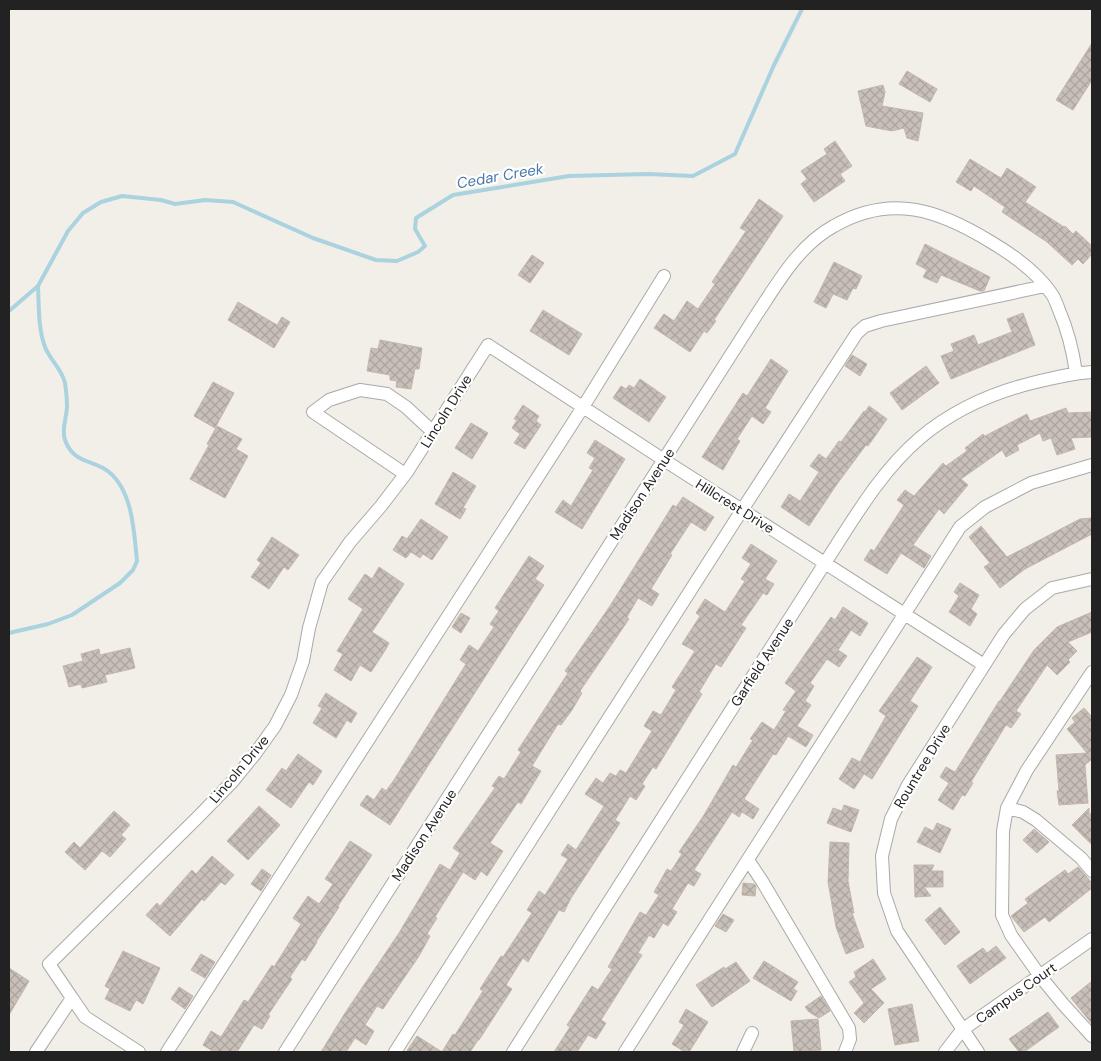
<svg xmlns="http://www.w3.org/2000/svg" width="1101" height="1061" font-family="'DM Sans',sans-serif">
<defs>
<pattern id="building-cross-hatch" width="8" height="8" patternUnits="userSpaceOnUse" patternTransform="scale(1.25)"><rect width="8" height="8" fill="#c7bfb8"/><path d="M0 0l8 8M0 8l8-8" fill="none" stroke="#aba49e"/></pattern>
</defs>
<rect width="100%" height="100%" fill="#f2efe9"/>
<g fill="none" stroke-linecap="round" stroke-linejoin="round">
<path stroke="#aad3df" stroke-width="4" d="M9,311L38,286L68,231L83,213L101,202L122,196L161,200L175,204L205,200L233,202L313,238L376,260L397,261L418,252L425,246L415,229L416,218L453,195L569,176L648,174L693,176L735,154L774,65L802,9
M9,633L48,624L72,615L120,583L133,570L137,561C134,532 133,492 109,472C94,459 74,465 65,440C61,429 67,417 67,406C67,399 66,390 65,383C62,369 50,360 45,347C38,328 39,306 38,286"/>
</g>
<path fill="url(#building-cross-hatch)" stroke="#c4b6ab" d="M1092,43V80L1073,110L1056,100Z
M907,71L937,89L930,102L899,84Z
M883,85L885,92L882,106L923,113L918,141L907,138L904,128L892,131L866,126L858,91Z
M835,141L852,166L840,174L845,181L814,202L801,184L807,179L801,171L827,154L824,149Z
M970,159L1001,178L1007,168L1036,187L1025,202L1064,227L1065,226L1073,234L1076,231L1092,246V254L1083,264L1078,259L1072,265L1047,242L1002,212L1005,207L974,186L971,191L956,182Z
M759,199L783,216L714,320L716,321L707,333L704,331L690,352L654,328L664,314L674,321L687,301L698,309L715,284L712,282L746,231L740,228Z
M925,244L990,277L984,291H980L941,275L937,283L923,277L927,270L916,264Z
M532,255L544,263L530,283L518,275Z
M834,262L862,276L856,289L853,288L847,300L833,294L826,308L814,302Z
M238,302L277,325L282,317L290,322L274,348L228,320Z
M543,310L582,334L569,355L530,331Z
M1023,313L1035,345L951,379L941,356L954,351L951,344L974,335L978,345L1012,332L1007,319Z
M380,340L422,348L419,369H415L411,389L396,387L397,381L390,380V375L367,371L371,348L378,349Z
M852,355L867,364L860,376L845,366Z
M771,359L788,371L765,408L771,412L763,424L752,416L737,439L740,441L723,470L702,457L743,393L747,396Z
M926,366L939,383L902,410L890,393Z
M640,379L666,397L649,422L613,398L621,386L626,389L629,385L634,388Z
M213,382L234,393L215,428L194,416Z
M523,405L539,416L536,421L541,425L525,449L514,443L520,434L512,428L517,420L514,419Z
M869,406L887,419L868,446L866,445L837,484L809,526L781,507L789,494L800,501L819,472L810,466L819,454L826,459L839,441L841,442L864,411L865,412Z
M1066,408L1068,413L1092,412L1091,437L1071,438L1075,449L1057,455L1051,438L1043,441L1040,433L1017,445L1019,450L1006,457L1002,450L961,479L968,485L944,514L939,509L913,545L931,556L924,568L901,553L887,574L864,560L871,549L874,551L904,505L897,500L905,490L914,496L943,463L946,466L967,451L965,448L983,434L985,436L1027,414L1030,421Z
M471,423L488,433L472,459L455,448Z
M217,426L242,439L236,449L248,456L225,498L190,479L209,445L207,444Z
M595,440L625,459L582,529L555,512L563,500L571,506L593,470L589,468L595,458L587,453Z
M453,472L476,486L463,508L466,509L460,519L435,504Z
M683,497L714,517L705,531L691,522L670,554L672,555L651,589L659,594L652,606L638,598L627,617L629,619L580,691L582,693L572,710L561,725L558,724L532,766L541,771L521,804L518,802L490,843L503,851L487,876L481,871L475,880L463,872L435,917L437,918L427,934L430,936L419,956L383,1009L377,1006L365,1025L374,1031L366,1045L355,1038L346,1052H321L345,1013L399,933L440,864L450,870L460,853L453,848L495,788L492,786L499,776L504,779L521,752L518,750L568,673L565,671L610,606L673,505L676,507Z
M1092,518V534L1025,569L1000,588L984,567L990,563L969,537L981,526L1007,557L1080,519Z
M421,519L448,537L432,560L423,554L420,558L411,552L406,558L393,550L402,536L407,539Z
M272,537L299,555L288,570L284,567L269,589L251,577L261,563L257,560Z
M751,544L777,561L765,579L774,584L767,595L763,593L741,625L746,628L721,667L716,664L699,692L702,694L667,751L656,769L653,767L642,784L645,786L636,800L630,796L615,820L620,823L571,898L564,912L559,910L528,962L523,958L506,985L512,989L479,1040H478L470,1052H442L453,1034L455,1035L483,991L480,989L501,956L503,957L532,913L527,910L539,891L545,895L568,859L561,855L568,844L576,850L604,806L585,794L596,778L603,783L610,773L616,776L620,770L626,773L652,731L644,726L653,711L661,715L676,690L672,687L695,651L682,644L700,616L696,613L705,599L725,612L745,581L741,579L751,564L742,558Z
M529,556L544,566L535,579L544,585L390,825L360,805L367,795L374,800L382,788L386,791L394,780L466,664L460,660L469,645L478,651L494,627L490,624L499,611L495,608Z
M379,567L404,584L372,632L389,643L386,649L371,672L360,665L351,681L334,670L343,654L337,651L363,609L348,599L365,574L372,579Z
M960,583L979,595L971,609L977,614L970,626L949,612L959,596L954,592Z
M843,607L868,623L860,636L851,630L838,650L847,656L839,667L827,659L810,683L814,686L805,701L811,705L797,726L813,735L806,747L788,736L776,755L773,754L744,799L759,809L753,819L742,812L739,817L732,812L694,870L701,874L694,886L688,883L672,909L677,912L668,926L663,923L654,938L649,935L638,953L642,955L601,1020L606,1023L596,1039L588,1035L577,1052H554L570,1027L567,1025L592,986L598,990L612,969L608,967L640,912L646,915L659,895L654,892L667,869L671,871L682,854L679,852L704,815L733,765L736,767L753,740L750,739L762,722L774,730L786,711L783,710L796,691L785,683L831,617L835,620Z
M1092,612V632L1068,642L1077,651L1068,660L1070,662L1057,675L1047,665L1016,711L1021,714L1011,728L1006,725L971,782L973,783L965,796L962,795L953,810L938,800L949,783L940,777L946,767L955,772L999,701H1000L1034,650L1057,627Z
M461,613L470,618L461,633L452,627Z
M130,648L135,668L105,675L107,682L82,688L81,684L69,687L63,666L83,661L81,654L99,649L100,655Z
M917,657L932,667L910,701L918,706L872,779L864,774L854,789L839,779L852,758L860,762L886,716L879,711Z
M326,693L357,713L351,723L347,720L336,738L313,723L322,708L318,706Z
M1084,708L1092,717V759L1085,765L1088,803L1059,805L1057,791H1059L1056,755L1087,753L1067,729L1075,722L1072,718Z
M298,754L322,771L313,785L309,782L291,808L266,790L282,768L286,771Z
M844,805L859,810L851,832L827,823L833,808L842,811Z
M259,806L280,825L248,860L227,841Z
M1089,808V815L1092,812V845L1072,825Z
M114,811L130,825L121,835L126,839L110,857L102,851L85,870L65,852L74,842L80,848Z
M937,823L951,829L940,853L917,842L925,827L933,831Z
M1034,829L1049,842L1037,853L1023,840Z
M350,841L372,855L338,906L339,907L316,942H317L305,961L302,959L290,977L292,979L268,1015L270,1016L262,1029L254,1025L237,1052H214L203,1045L211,1031L221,1037L244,1000L248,1002L272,965L274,967L301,924L293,918L308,896L319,904L333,884L325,879Z
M830,842L849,843L848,881L854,913H852L864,947L846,954L836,927L828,882Z
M212,856L234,875L225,885L221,882L204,901L202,899L170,936L146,915L157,903L160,906L192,870L196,874Z
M914,865H934L931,871H943V887H924L931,896L915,897Z
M1078,867L1092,883V888L1049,922L1045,917L1024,932L1011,916L1028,903L1025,899L1065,870L1068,874Z
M262,869L271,875L261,891L251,884Z
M743,883L754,884L756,886L755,896L742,895Z
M940,907L960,932L945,945L925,920Z
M723,914L734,920L726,932L715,926Z
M996,946L1006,958L970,984L957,966L983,948L987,953Z
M123,951L160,968L143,1004L136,1000L130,1011L105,999L110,989L105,986Z
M201,954L215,962L205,978L191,970Z
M873,959L886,979L871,989L884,1003L864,1023L854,1013L864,1003L849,982L856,977L854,972Z
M764,961L798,982L793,989L797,991L791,1001L753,978Z
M736,962L750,981L712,1007L696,985L724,967L725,969Z
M9,968L29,981L9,1015Z
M1092,981V1024L1071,998Z
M179,987L193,996L185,1009L171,999Z
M821,996L830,1011L819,1018L809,1012L805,1007Z
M912,1004L919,1041L895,1045L888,1009Z
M686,1009L708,1022L689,1052H685L672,1044L684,1025L679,1022Z
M1048,1012L1059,1027L1024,1052H1019L1009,1039Z
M818,1019L821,1050L794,1052L791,1021Z
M417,1036L442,1052H406Z"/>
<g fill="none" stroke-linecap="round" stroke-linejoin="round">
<defs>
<path id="minor" d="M405,474L313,412L329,400L360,390L387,394L406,407L433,432
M1092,672L1027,770L1007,808L1003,831L1002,915L1011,935L1040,976L1063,1004L1092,1036
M1007,808L1023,812L1036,820L1081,858L1092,871
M748,860L762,881L849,1028L850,1039L845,1052
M72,998L85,1017L139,1052
M36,1052L72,998L49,964L199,816L233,781L255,754L275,726L291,695L303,661L309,628L322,582L350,542L381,506L407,472L488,345L664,460L984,665
M167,1052L583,407L664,276
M285,1052L757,314C779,281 799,245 834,226C891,193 939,210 991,242C1013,255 1036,271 1051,293C1055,298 1057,305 1059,310C1068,331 1073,351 1076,373
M395,1052L742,510L857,333L865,326L881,321L1045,286
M513,1052L825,563C853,520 880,472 920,438C952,411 992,393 1032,383C1052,378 1072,373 1092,372
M625,1052L960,527L985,507L1031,483L1092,465
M743,1052L752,1033
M945,1052L962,1030L1092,939
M978,1052L897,931L884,893L882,856L891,819L908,785L1004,634L1025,609L1052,588L1092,579"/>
</defs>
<use href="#minor" stroke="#a9a9a9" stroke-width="14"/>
<use href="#minor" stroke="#fff" stroke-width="12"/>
</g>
<g text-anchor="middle" stroke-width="4.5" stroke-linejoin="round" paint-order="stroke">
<g font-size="14" fill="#222" stroke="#fff">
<text transform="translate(446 411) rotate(-58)" y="5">Lincoln Drive</text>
<text transform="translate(642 494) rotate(-57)" y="5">Madison Avenue</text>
<text transform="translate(735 506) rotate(32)" y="5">Hillcrest Drive</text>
<text transform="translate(762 662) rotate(-57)" y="5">Garfield Avenue</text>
<text transform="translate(922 766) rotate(-59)" y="5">Rountree Drive</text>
<text transform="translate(239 769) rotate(-50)" y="5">Lincoln Drive</text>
<text transform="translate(424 835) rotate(-57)" y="5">Madison Avenue</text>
<text transform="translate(1016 993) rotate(-35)" y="5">Campus Court</text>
</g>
<g font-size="15" font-style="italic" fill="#4a7aab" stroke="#fff">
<text transform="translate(500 176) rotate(-10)" y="5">Cedar Creek</text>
</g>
</g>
<rect width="1101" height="1061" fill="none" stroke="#222222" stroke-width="20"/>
</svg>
